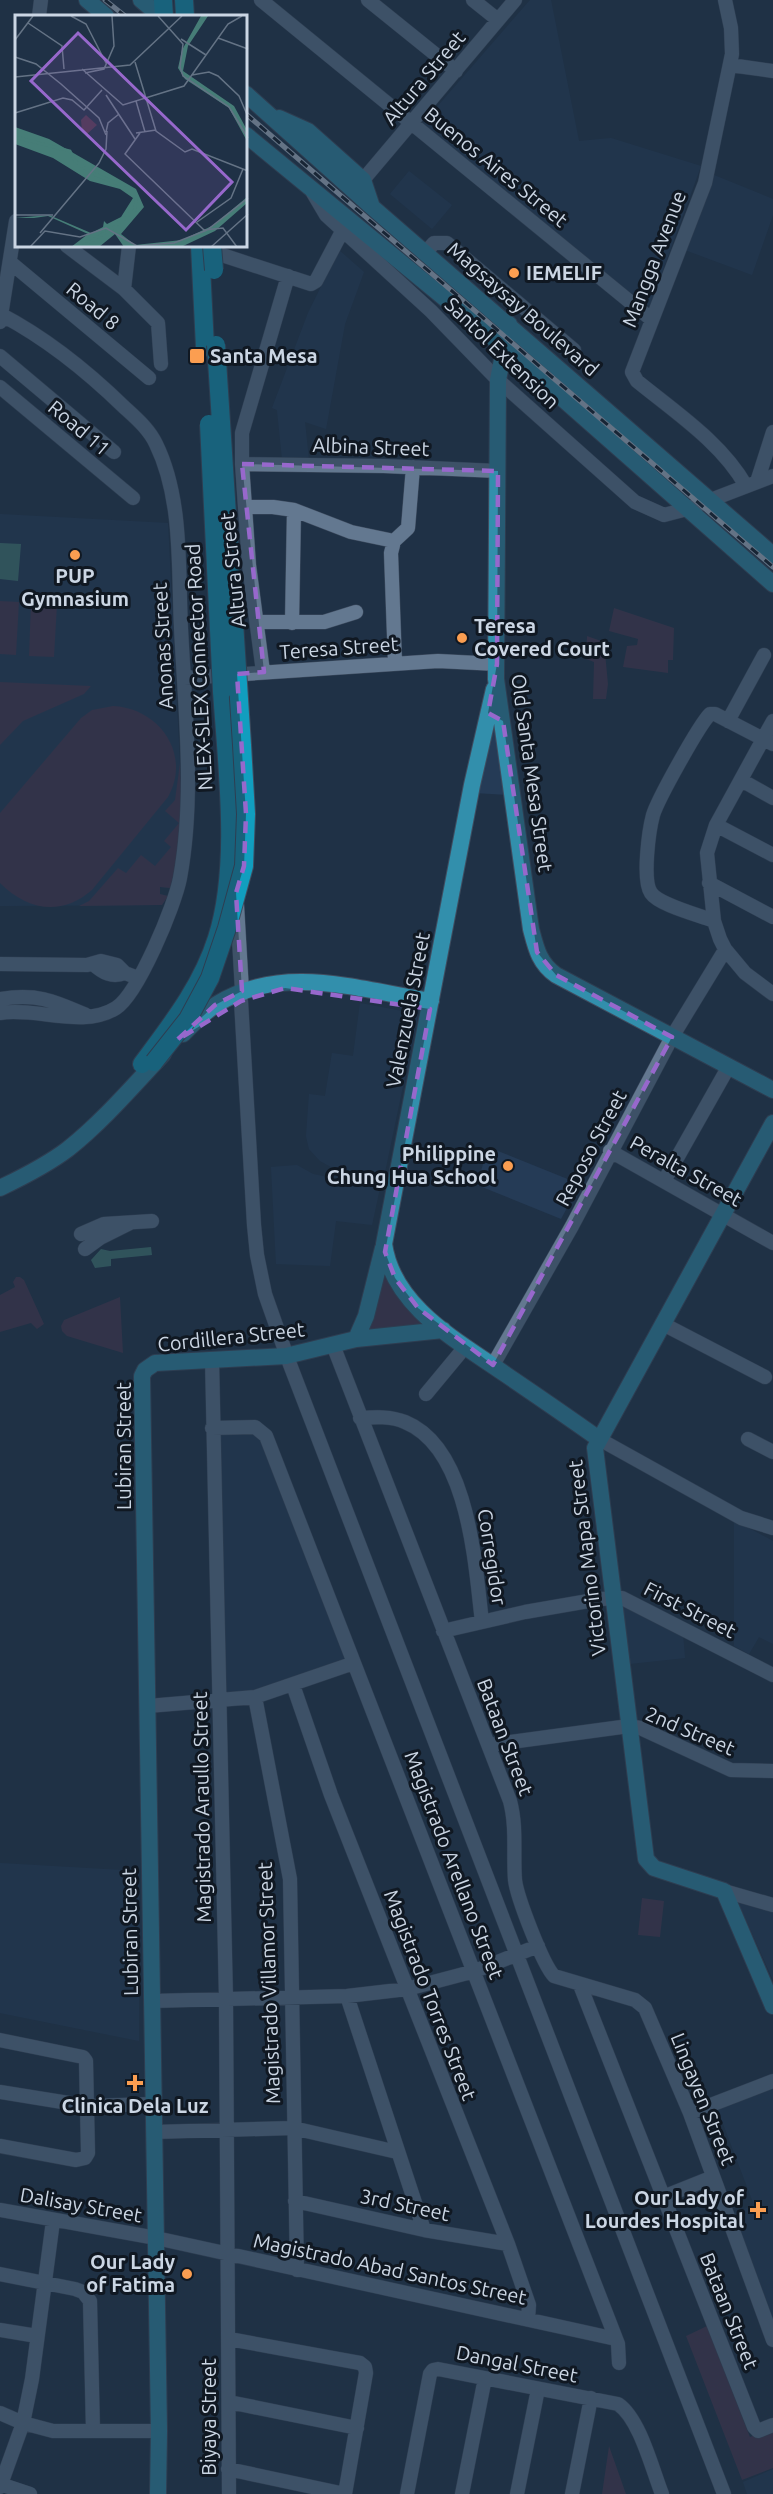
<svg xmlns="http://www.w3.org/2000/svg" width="773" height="2494" font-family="Ubuntu,sans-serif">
<rect width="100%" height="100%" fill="#1f3146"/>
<path fill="#253b56" d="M530,0H551L579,141L611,138L701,166L650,306L628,293L423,123Z
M409,171L452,205L432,229L390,194Z
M714,175L773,199V215L752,275L685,250Z
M339,250L364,272L345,324L326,429L305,422L309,460L282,459L277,410L272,408L308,313Z
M0,514L168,523L182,804L173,878L170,888L160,887V894L168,896L162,905L0,906Z
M495,726L508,795L474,793Z
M360,1003L418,1014L384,1177L331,1167L320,1161L309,1149L306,1136L309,1094L325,1096L332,1053L353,1056Z
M488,1147L580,1184L561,1219L477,1185Z
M297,1165L313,1174L380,1188L372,1225L336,1221L330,1266L276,1264L271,1167Z
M254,1431L262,1436L346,1659L258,1691L222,1695L213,1433Z
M734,1520L773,1541V1644L759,1637L749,1654L734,1646Z
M622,1605L683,1634L685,1658L629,1664Z
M0,1863L139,1871V2041L0,2013Z
M738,1902L773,1912V1980Z
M773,2086V2327L731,2214L754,2205L717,2108Z
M773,2469V2494H747L743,2482Z"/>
<path fill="#49364e" d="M0,601L19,602L16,655L0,654Z
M31,603L57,605L54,657L29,656Z
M614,608L674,628L673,660H668V673L623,667L627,646L637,645L638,639L609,631Z
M587,636L604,642L608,684L606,699H593L594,662L586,659Z
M0,682L91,686L84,694L23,721L0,745Z
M113,706C159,708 192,754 168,797L92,890C61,917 27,910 0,883V813L81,718L92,710Z
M180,763C182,804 182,849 170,888L160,887V894L168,896L162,905L79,906L89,901L118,868L126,873L141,855L155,866L171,847L164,841L179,823L165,811L175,800Z
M384,1265L390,1285L428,1326L365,1335Z
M16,1277H20L24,1280L44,1324L37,1329L31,1323L0,1332V1295L15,1287L13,1282Z
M120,1297L123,1353L67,1336L62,1331L61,1326L64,1320Z
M642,1898L664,1901L660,1937L638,1935Z
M707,2326L750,2437L773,2428V2468L742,2480L686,2336Z
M609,2446L626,2494H602Z"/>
<path fill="#467d77" d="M0,543L21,544L18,581L0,579Z
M151,1247L152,1255L111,1259V1266L95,1268L91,1260L101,1249L110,1251Z"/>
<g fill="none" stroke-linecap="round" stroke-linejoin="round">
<defs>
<path id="minor" d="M261,0L651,319
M368,0L456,71
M473,0L498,20
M725,0L731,28L732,54L705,183L632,372L637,381C675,412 722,443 746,486
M39,16L41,0
M730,65L773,71
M363,180L515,0
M313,193L326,215L431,311L498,380L635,502L664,515L687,509L773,476
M67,246L124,289L158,323L161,364
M426,252L434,243H447L574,350
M209,256L216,253L311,284L316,281L347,222
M11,263L149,378
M124,289L129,246
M0,314C46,338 87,371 124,407C136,418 149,429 156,444C183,499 178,569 181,628C185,710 195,796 180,878C175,905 138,994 116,1008C83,1029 37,1007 0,1013
M0,322L16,221
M0,356L114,452
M0,387L133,498
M242,464L384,466L498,471
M757,482L773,432
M246,507H273L294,510L351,532L394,541
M258,622H324L356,612
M292,623L294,510
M395,663L391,553L394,541L408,528L413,467
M263,672L249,565L242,464V433L288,276
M184,678L438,661L497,664
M728,721L764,655
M773,721L716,825L707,853L714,921L720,939L725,949L745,973L773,994
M741,780L773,798
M716,825L773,855
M709,883L773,917
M237,905L242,991
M714,921C699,915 659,905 651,893C642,880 649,830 653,815C658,799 699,725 710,714H715L773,744
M0,964L87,965L101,961L117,965L125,973L138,978
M93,964C103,973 112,978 125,973
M0,999C37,993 54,1001 86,1015
M241,1001L254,1225L257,1255L265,1294L289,1362L724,2494
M610,1151L773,1243
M664,1181L729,1066
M81,1234L104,1224L152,1221
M85,1249L100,1238L130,1223
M663,1324L765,1377
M333,1345L510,1801C517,1827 513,1854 515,1880C517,1897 543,1965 554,1976L635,2000L645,2008L690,2113L773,2340
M212,1359L226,1999L229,2494
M493,1365L572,1226L672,1037L725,950
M426,1394L465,1347
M360,1418C375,1417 391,1416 405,1422C469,1448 475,1564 482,1622
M212,1428L255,1427L266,1436L618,2344L619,2363
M599,1439L741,1518L773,1528
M748,1439L773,1452
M443,1631L525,1612L600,1599L622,1598L773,1675
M293,1685L331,1795L508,2244L529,2305L528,2319
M255,1697L290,1879L297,2270
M148,1706L255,1697L354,1663
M489,1745L629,1726L640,1728L731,1770L773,1771
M724,1891L773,1905
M580,1985L754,2427L758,2431L773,2425
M347,1996L424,2230
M152,2001L347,1996L407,1989L475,1971L538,1946
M0,2040L83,2057L86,2061L88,2153L85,2158L76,2160L0,2146
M0,2092L87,2106L154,2104
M690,2113L773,2081
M154,2132L293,2128L397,2152
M663,2197L713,2177
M295,2201L424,2230L508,2244
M0,2210L156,2238L616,2339
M0,2274L75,2289L83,2292L90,2301L93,2431
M0,2330L37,2336
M229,2339L360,2363L365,2367L366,2373L345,2494
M229,2402L357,2428
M0,2413L23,2423L53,2431H159
M228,2469L345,2494
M0,2484L30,2494
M0,2487L23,2423L32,2379L53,2221
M407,2494L430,2374L433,2370L438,2369L618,2404C640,2419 652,2469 662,2494
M462,2494L485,2378
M517,2494L538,2389
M572,2494L591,2398"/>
<path id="major" d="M87,0L106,16
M141,0L160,16
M246,94L372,207L773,555
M279,118L308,131L363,180L372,207
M246,135L504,347L773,584
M509,324L498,380L496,679L531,929C536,948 539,963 556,975L773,1090
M494,689L472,785L384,1244C393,1307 458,1341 505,1374C536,1395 568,1417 599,1439
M183,1034C193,1024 204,1012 217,1004C283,963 360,990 431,1001
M773,1123L595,1448L646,1859L654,1868L724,1891L773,2006
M0,1188C23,1177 47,1165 68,1149C103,1121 132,1087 163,1054
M356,1339L366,1316L383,1248
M158,2494L159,2431L142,1376L145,1370L155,1363L286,1356L356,1339L443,1330"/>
<path id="highway" d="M163,0L164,16
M184,0L185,16
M200,246L205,347
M142,1064C171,1025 202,986 217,938C240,866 227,767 222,691"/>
</defs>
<use href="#minor" stroke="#3f4d60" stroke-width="15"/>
<use href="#major" stroke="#3f4d60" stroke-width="18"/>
<use href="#highway" stroke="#3f4d60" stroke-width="20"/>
<use href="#minor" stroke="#637890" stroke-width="14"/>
<use href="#major" stroke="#328fac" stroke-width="16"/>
<use href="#highway" stroke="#119ebf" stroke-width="18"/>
<defs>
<path id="rail" d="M105,0L125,16
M246,114L773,567"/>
</defs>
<use href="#rail" stroke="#b8c4d3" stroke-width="5"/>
<use href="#rail" stroke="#101822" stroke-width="3" stroke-dasharray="9" stroke-linecap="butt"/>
<defs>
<path id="highway-bridge" d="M212,246L214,270
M209,424L222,691
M154,1062L188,1019L210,978L227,928L244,866L246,814L242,745L216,345"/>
</defs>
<use href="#highway-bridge" stroke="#3f4d60" stroke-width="20" stroke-linecap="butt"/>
<use href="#highway-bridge" stroke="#119ebf" stroke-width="18"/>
</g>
<path d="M0 0H773V2494H0ZM242,464L498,471L497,664L488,713L503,721L537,952L556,975L672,1037L493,1365L418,1308L395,1278L385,1252L430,1009L285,988L241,1001L177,1040L215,1005L242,991L236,893L244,866L246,814L237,674L264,672Z" fill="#1f3146" fill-opacity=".55" fill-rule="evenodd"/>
<path fill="none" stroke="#9768cc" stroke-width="4.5" stroke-dasharray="12 8" stroke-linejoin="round" d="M242,464L498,471L497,664L488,713L503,721L537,952L556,975L672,1037L493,1365L418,1308L395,1278L385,1252L430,1009L285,988L241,1001L177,1040L215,1005L242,991L236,893L244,866L246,814L237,674L264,672Z"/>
<g fill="#fb9e51" stroke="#101822" stroke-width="2">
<circle cx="514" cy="273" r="6"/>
<rect x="189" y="348" width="16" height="16" rx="3"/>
<circle cx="75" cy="555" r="6"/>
<circle cx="462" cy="638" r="6"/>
<circle cx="508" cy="1166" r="6"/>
<path d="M132 2074h6v6h6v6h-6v6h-6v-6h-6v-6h6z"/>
<path d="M755 2201h6v6h6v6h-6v6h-6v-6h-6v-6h6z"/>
<circle cx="187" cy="2274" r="6"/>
</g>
<g text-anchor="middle" stroke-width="6" stroke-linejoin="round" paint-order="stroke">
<g font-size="20" fill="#cbd6e4" stroke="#101822">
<text transform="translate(424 78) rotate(-50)" y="7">Altura Street</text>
<text transform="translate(496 167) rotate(39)" y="7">Buenos Aires Street</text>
<text transform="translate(654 259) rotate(-69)" y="7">Mangga Avenue</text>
<text transform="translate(93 306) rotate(40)" y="7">Road 8</text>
<text transform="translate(523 309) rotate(41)" y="7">Magsaysay Boulevard</text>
<text transform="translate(502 353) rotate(44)" y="7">Santol Extension</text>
<text transform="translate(79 428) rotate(40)" y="7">Road 11</text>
<text transform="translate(371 447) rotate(2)" y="7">Albina Street</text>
<text transform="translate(233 570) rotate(-96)" y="7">Altura Street</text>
<text transform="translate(163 646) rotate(-93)" y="7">Anonas Street</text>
<text transform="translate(339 648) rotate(-4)" y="7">Teresa Street</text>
<text transform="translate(199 667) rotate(-93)" y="7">NLEX-SLEX Connector Road</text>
<text transform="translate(532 773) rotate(82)" y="7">Old Santa Mesa Street</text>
<text transform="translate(408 1010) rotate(-79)" y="7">Valenzuela Street</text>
<text transform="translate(591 1148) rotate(-62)" y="7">Reposo Street</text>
<text transform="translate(686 1171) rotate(29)" y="7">Peralta Street</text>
<text transform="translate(231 1337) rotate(-6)" y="7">Cordillera Street</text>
<text transform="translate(124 1446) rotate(-90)" y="7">Lubiran Street</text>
<text transform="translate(492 1557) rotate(81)" y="7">Corregidor</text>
<text transform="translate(587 1558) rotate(-97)" y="7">Victorino Mapa Street</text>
<text transform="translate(690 1610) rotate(27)" y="7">First Street</text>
<text transform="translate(690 1731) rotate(23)" y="7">2nd Street</text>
<text transform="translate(505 1737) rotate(69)" y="7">Bataan Street</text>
<text transform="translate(202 1807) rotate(-91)" y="7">Magistrado Araullo Street</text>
<text transform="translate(454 1865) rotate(69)" y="7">Magistrado Arellano Street</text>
<text transform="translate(130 1932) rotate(-91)" y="7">Lubiran Street</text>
<text transform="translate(269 1983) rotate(-92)" y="7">Magistrado Villamor Street</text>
<text transform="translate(430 1995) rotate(69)" y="7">Magistrado Torres Street</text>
<text transform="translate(703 2099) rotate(68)" y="7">Lingayen Street</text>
<text transform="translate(81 2205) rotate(10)" y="7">Dalisay Street</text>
<text transform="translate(405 2205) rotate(12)" y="7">3rd Street</text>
<text transform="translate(390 2269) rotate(12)" y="7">Magistrado Abad Santos Street</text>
<text transform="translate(729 2311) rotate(68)" y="7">Bataan Street</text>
<text transform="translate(517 2364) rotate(11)" y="7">Dangal Street</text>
<text transform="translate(209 2417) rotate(-90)" y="7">Biyaya Street</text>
</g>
<g font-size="20" font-weight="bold" fill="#cbd6e4" stroke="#101822" text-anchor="start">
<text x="526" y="280">IEMELIF</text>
<text x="210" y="363">Santa Mesa</text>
<text x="75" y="583" text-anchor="middle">PUP<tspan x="75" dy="23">Gymnasium</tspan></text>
<text x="474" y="633">Teresa<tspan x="474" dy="23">Covered Court</tspan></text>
<text x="496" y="1161" text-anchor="end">Philippine<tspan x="496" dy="23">Chung Hua School</tspan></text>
<text x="135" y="2113" text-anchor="middle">Clinica Dela Luz</text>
<text x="744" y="2205" text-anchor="end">Our Lady of<tspan x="744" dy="23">Lourdes Hospital</tspan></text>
<text x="175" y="2269" text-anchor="end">Our Lady<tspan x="175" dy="23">of Fatima</tspan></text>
</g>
</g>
<g transform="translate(15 15)">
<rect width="232" height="232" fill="#1f3146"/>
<path d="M71,100L82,110L72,119L67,116L66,105Z" fill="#49364e"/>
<path d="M186,1H193L173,31L168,56L219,91L232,115V126L214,93L170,64L163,53L167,35ZM0,112L34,124L121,174L129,192L106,219L120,230L167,225L199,210L232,182V188L200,216L166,232H109L100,219L84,232H56L73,219L33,201L19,203H0L34,200L76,218L88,212L89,206L92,209L106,202L118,183L105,174L75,166L38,143L0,129Z" fill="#467d77"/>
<path fill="none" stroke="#467d77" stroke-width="3" d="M0,122L55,136L60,146L74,156M79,159L106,170L121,183L120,195L98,213M67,232L91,217"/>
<path fill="none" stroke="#647385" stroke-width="1.5" d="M56,1L71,9L91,48M143,1L168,29L165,52L168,61L214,92L233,123M13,8L47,31L49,54M203,23L233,34M166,24L191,40M0,25L18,1M0,42L21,49L46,69L84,103L91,120M120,47L141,116L170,137L177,134L233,156M67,54L108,90L169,71L213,9L227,1M70,58L89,54L99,31L97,1M177,60L194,57L203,61L224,81L233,102M0,62L115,50L167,1M91,80L120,124M121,86L130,117M0,98L48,83L57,85L69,95L87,75M91,117L93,108L104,99M121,118L141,115M125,118L110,139L189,215L208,213L222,232M0,200H38M182,207L216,183L228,154M25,218L84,148L91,134L92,116M15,232L30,216L65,222L91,213L122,231L159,228L192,215L233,183M196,232L233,199"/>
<path fill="#9768cc" fill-opacity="0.15" stroke="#9768cc" stroke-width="3" d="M63,18L217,167L171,215L16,66Z"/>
<rect width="232" height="232" fill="none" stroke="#cbd6e4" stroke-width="3"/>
</g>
</svg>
